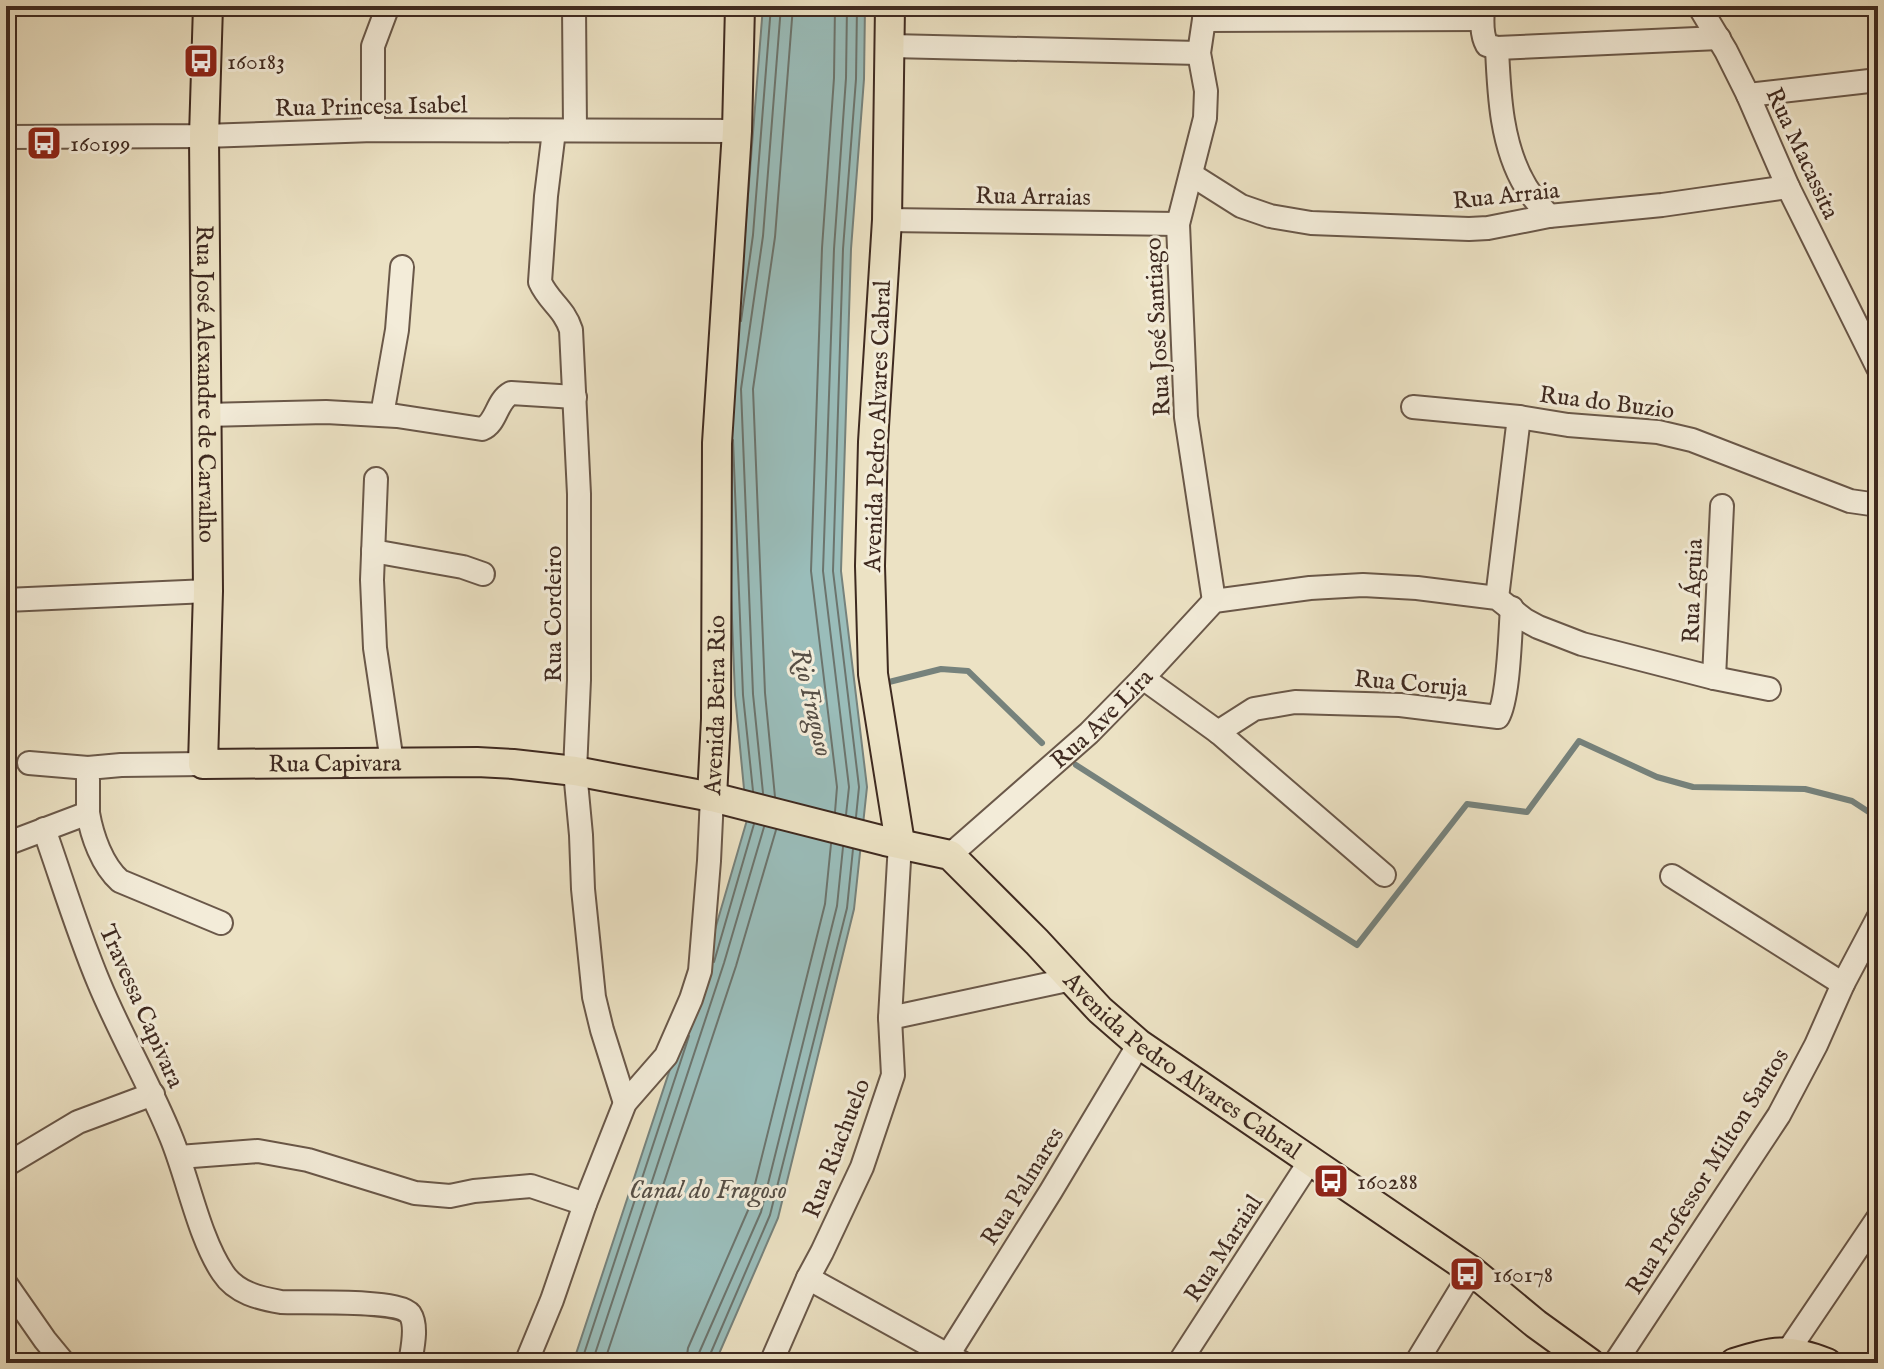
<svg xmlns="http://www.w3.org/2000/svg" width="1884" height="1369" font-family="'IM FELL English',serif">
<rect width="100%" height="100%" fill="#ece2c4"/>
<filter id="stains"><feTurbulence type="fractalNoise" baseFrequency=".0025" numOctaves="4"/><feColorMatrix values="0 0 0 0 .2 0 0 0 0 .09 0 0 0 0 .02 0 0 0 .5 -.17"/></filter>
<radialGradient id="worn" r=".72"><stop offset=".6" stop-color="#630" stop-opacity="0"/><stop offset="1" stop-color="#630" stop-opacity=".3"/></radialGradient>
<path fill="#9abdba" stroke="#76827c" stroke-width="2" d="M763,6H865L864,79L851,249L841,571L867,787L854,909L778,1218L715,1363H573L707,957L747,820L735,695L723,388L745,234Z"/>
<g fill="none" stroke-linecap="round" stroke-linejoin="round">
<path stroke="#6c746d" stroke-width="2" d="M741,321L753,235L771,6
M733,440L743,695L753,791
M763,793L753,694L741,389L763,236L781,6
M775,797L765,693L753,389L775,237L793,6
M835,812L837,787L811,571L822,248L834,78L835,6
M846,815L849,787L823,571L834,249L846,78L847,6
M856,817L859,787L833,571L843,249L856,79L857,6
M714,962L754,824
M581,1363L689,1036
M592,1363L724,963L764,827
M604,1363L736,966L776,830
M686,1363L688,1348L749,1208L825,904L831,844
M698,1363L699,1353L761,1212L837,906L843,847
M708,1363L709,1357L770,1215L847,908L853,849"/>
<path stroke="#76827c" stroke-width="6" d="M889,682L941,669L968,671L1042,743
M1076,765L1357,945L1467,804L1527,812L1579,741L1657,777L1693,787L1805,789L1852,801L1878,818"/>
<defs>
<g id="minor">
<path d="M574,6L575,130"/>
<path d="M1206,6L1199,53L1206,91L1205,118L1178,224L1186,417L1214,601"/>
<path d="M1699,6L1726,51L1748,95L1788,187L1878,368"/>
<path d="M1483,8C1482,20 1481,34 1487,45L1497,48L1719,38"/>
<path d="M1204,20L1482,19"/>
<path d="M891,46L1199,53"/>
<path d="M1497,48C1499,94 1501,146 1526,187C1532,197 1541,207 1549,216"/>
<path d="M1748,95L1878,80"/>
<path d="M373,130V46L388,6"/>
<path d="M554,131L546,196L540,282C549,302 564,308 571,330L579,494V680L575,771L581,835L583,889L594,997L602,1030L625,1103"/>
<path d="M6,137L204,136L373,130L737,131"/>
<path d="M1192,175L1241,206L1270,216L1311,223L1469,229L1488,228L1549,216L1662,205L1788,187"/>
<path d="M887,220L1178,224"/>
<path d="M1413,407L1519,417L1568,425L1658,432L1692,440L1850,501L1878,505"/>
<path d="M206,415L326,412L397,416L482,429C497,423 496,401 511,393L575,397"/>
<path d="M382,415L397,330L402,267"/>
<path d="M376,479L372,580L375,648L392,762"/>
<path d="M373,551L463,567L483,574"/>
<path d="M1497,598L1519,417"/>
<path d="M6,600L208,591"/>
<path d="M1143,678L1218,732L1384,875"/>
<path d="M1714,678L1722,506"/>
<path d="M1218,732L1254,709L1295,702L1400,705L1498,717C1509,698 1510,633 1512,608"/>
<path d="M29,763L88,768"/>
<path d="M88,813C92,836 102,865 120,881L221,923"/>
<path d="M44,829C62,880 78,933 99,983C121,1036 150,1085 171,1137C188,1178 199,1238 223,1273C236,1293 259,1298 281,1302C302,1303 399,1299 410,1314C418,1326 412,1350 410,1363"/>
<path d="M6,844L88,813V768L121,765L203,764"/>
<path id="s1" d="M950,855L1089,733L1143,678L1214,601L1310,588L1363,585L1417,588L1497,598L1525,620L1538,627L1582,644L1714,678L1769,689"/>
<path d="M1672,876L1843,984"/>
<path d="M890,1018L1072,979"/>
<path d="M179,1157L258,1151L308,1160L415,1193L450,1196L474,1191L531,1186L585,1204"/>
<path d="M6,1165L78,1122L153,1094"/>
<path d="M808,1278L962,1363"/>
<path d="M6,1284L45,1340L64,1363"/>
<path d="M1788,1351L1878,1218"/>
<path d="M948,1355L1051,1191L1139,1044"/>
<path d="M526,1363L552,1300L585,1204L625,1103L666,1056L691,999L700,971L709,861L712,797"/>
<path d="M771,1363L808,1278L822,1252L862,1167L893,1075L890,1018L900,843"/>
<path d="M1179,1363L1310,1161"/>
<path d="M1416,1363L1472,1271"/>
<path d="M1615,1363L1779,1115L1816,1045L1843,984L1878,918"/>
</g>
<g id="major">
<path id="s2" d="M208,6L204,136L208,591L203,764L477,762L513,764L575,771L712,797L885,841L950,855L1037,942L1100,1010L1139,1044L1472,1271L1536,1324L1590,1363"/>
<path d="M890,6L887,220L873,442L870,566L873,674L900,843"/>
<path id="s3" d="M712,797L716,719L717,443L737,131L740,6"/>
<path d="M1734,1363C1774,1351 1787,1347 1827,1363"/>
</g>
</defs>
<use href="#minor" stroke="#6a5849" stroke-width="26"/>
<use href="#major" stroke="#3f2a20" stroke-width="32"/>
<use href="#minor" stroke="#f3ecd9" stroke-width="22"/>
<use href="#major" stroke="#ece2c4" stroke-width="28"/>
</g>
<defs>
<symbol id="bus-square" viewBox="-11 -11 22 22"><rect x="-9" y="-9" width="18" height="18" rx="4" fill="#8f2418" stroke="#f3ecd9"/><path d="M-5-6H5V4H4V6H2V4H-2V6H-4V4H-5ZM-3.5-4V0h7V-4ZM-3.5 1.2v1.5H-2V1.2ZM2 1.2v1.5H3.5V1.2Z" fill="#fff"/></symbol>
</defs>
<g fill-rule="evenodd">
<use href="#bus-square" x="181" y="41" width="40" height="40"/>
<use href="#bus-square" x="24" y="123" width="40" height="40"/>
<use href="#bus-square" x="1311" y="1161" width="40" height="40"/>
<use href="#bus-square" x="1447" y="1254" width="40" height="40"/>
</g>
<g text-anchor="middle" stroke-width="6" stroke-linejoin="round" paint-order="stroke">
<g font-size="24" fill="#3f2a20" stroke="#f3ecd9" text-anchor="start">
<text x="227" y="69">160183</text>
<text x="70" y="151">160199</text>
<text x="1357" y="1189">160288</text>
<text x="1493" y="1282">160178</text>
</g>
<g font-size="24" fill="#3f2a20" stroke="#f3ecd9">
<text transform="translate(371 106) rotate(-1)" y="8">Rua Princesa Isabel</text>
<text transform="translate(1803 153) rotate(65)" y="8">Rua Macassita</text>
<text transform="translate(1506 195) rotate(-6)" y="8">Rua Arraia</text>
<text transform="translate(1033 196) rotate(1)" y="8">Rua Arraias</text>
<text transform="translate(1157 327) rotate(-93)" y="8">Rua José Santiago</text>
<text dy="8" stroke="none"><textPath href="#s2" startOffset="378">Rua José Alexandre de Carvalho</textPath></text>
<text transform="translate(1607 402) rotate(7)" y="8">Rua do Buzio</text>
<text transform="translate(877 426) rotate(-88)" y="8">Avenida Pedro Alvares Cabral</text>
<text transform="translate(1692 591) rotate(-88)" y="8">Rua Águia</text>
<text transform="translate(553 614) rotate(-90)" y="8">Rua Cordeiro</text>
<text transform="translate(1411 683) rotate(5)" y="8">Rua Coruja</text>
<text dy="8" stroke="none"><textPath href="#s3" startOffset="92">Avenida Beira Rio</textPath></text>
<text dy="8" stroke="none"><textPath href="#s1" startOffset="204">Rua Ave Lira</textPath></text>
<text dy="8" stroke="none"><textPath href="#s2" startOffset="890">Rua Capivara</textPath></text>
<text transform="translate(142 1006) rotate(66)" y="8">Travessa Capivara</text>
<text dy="8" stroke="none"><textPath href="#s2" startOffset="1830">Avenida Pedro Alvares Cabral</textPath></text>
<text transform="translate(836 1148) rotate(-69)" y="8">Rua Riachuelo</text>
<text transform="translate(1707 1171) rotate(-58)" y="8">Rua Professor Milton Santos</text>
<text transform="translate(1022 1186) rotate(-58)" y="8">Rua Palmares</text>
<text transform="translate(1223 1248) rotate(-57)" y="8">Rua Maraial</text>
</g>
<g font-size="26" font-style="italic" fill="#564f46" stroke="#f3ecd9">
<text transform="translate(813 702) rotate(77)" y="9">Rio Fragoso</text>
<text x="708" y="1198">Canal do Fragoso</text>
</g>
</g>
<rect width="1884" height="1369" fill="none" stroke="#ece2c4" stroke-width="32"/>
<rect x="8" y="8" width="1868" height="1353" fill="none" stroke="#3f2a20" stroke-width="4"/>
<rect x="16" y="16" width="1852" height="1337" fill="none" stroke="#3f2a20" stroke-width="2"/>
<rect width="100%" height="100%" filter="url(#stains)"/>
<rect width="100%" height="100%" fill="url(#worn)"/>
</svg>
